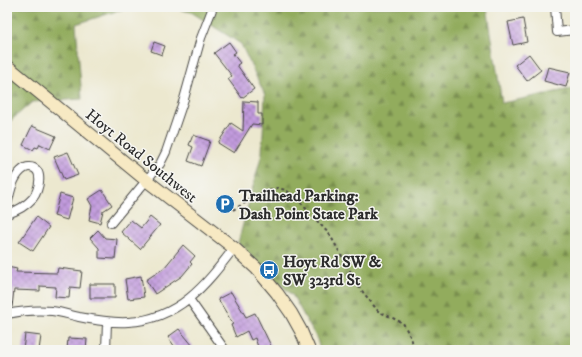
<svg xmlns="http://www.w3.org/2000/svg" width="582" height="357" font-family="'IM FELL DW Pica',serif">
<defs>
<pattern id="forest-firs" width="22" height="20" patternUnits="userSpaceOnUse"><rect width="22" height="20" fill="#92ac5d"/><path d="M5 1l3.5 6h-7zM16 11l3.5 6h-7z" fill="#778c4d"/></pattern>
<pattern id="building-cross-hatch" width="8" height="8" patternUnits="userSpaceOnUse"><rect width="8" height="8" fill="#c29bde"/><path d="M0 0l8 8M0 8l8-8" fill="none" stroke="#9e7fb4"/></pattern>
</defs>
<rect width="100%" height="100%" fill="#f6f6f2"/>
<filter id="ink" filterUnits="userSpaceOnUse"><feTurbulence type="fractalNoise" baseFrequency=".025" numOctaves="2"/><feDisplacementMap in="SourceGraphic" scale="8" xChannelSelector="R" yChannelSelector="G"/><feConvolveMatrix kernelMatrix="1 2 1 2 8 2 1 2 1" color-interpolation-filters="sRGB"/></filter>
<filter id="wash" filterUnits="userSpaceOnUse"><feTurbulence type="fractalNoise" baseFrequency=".012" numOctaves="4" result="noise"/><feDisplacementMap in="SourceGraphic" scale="16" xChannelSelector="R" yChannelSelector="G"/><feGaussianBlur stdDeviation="0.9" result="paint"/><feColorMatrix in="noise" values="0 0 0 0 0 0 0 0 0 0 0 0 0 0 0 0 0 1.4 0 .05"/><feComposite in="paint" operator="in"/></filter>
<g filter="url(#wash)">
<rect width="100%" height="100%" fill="#ece8cf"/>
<path fill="url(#forest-firs)" stroke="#5e6c44" d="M7,7H130L76,24L82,99L32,102L7,124Z
M168,7H487L502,103L575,88V350H320L317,339L293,296L238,243L262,153L265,95L241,44L191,12Z"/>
<g id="blocks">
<path fill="url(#building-cross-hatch)" d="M523,19L527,42L513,45L508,22Z
M154,42L165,46L162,55L151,51Z
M229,42L236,52L233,54L240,63L237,65L254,89L242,98L228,79L232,76L214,53Z
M529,54L541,70L527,81L515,65Z
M548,67L570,72L566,87L544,81Z
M244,101L258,102V114H262V125L252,124L234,153L218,143L231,123L243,131Z
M32,126L56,136L50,149L40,144L38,148L35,147L33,150L23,145Z
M193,135L210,141L201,166L188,161L193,147L189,145Z
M68,152L78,175L64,180L54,157Z
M102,190L112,205L103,211L100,223L89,220L92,206L88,199Z
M60,194L73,198L67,220L54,216Z
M36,217L49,227L33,251L19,242Z
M150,217L160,225L140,249L121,232L131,220L141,228Z
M98,230L105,238L117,239L115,259L99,258V248L90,238Z
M183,245L195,256L190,262L192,264L182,276L155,294L146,280L164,268Z
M7,267L17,269L16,272L57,273L58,268L82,271L80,288L70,287L69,298L55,297L56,287L40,286V291L14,290L12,307H7Z
M141,276L144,297L128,299L125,279Z
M90,284H115V298H90Z
M231,292L246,317L255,313L273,350H259L255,338L251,340L247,331L236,337L231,325L233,324L218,299Z
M179,329L193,346L188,350H177L168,337Z
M25,334L41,336L39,350H23Z
M68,338L87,339L86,350H67Z"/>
</g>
</g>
<g filter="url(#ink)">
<use href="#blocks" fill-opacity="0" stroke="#484744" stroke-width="1"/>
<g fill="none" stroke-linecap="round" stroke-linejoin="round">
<defs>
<path id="street" d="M555,7L557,32L575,30
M7,205C10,194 12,179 21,171C23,169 26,167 29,167C45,167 39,191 33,198C26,206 17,211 7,214
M111,223L160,164L166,152L184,99L201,38L213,7
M189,299L225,350
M7,314C21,311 38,310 52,311C61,312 70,315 79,317C95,320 111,323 128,322C179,319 205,286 234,248
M106,350L107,322"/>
<path id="secondary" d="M7,66L146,180L234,248L256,268L277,293L291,313L301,331L309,350"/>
</defs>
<use href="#street" stroke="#484744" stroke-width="10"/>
<use href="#secondary" stroke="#484744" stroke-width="14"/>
<path stroke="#484744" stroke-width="2" stroke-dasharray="3 3" stroke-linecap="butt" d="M233,210L263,192L277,188L286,190L301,203L330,235L359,287L378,311L403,323L411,338L415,350"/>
<use href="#street" stroke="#fff" stroke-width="8"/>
<use href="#secondary" stroke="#f7e9c3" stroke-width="12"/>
</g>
</g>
<defs>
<symbol id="parking-disc" viewBox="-11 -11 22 22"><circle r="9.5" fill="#1f6fb2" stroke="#f6f6f2"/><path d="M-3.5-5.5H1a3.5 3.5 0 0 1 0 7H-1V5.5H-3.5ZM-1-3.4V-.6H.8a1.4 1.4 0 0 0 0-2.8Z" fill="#fff"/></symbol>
<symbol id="bus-disc" viewBox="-11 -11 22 22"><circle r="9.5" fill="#1f6fb2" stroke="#f6f6f2"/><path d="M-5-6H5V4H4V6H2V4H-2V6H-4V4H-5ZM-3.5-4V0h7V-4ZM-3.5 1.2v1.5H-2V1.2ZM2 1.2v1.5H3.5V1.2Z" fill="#fff"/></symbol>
</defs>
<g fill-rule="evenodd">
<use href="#parking-disc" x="214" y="193" width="22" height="22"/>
<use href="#bus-disc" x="258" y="259" width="22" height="22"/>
</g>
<g text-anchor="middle" stroke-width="3" stroke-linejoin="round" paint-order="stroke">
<g font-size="16" fill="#2b2b2b" stroke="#f6f6f2">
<text transform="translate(142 155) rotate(39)" y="6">Hoyt Road Southwest</text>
</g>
<g font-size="16" font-weight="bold" fill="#2b2b2b" stroke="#f6f6f2" text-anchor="start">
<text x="239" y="201">Trailhead Parking:<tspan x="239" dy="18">Dash Point State Park</tspan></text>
<text x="283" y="267">Hoyt Rd SW &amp;<tspan x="283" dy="18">SW 323rd St</tspan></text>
</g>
</g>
<rect width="582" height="357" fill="none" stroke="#f6f6f2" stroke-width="24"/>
</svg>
